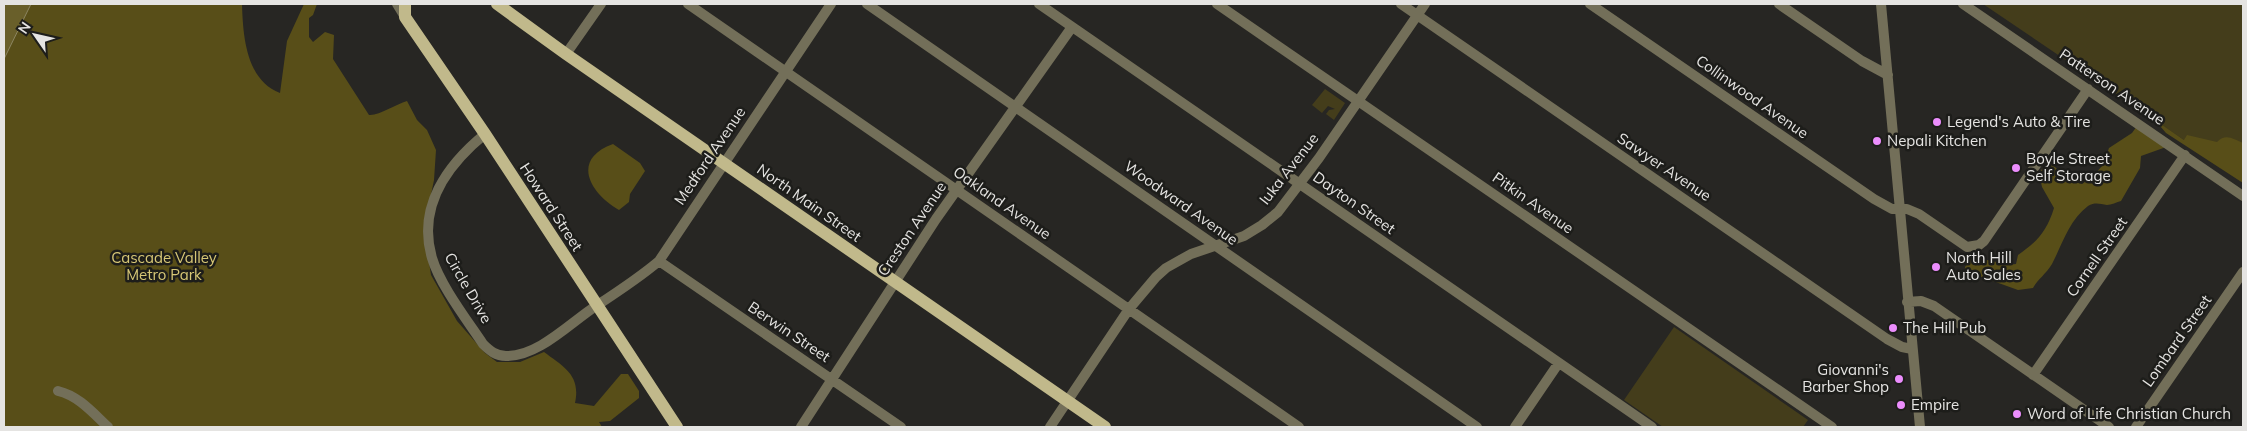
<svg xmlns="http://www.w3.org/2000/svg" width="2247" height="431" font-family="Mulish,sans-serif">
<rect width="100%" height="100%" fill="#272623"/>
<path fill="#443d1b" d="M1983,4H2243V153L2184,140Z
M1325,89L1345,103L1334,120L1326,114L1329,110L1335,109L1328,106L1322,113L1312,105Z
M1674,327L1808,420L1803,427H1663L1624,400Z"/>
<path fill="#584e18" d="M31,4H242C243,36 246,80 280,93L287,41L304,4H317L313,15L309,18V37L313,42L325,32L334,35L333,59L369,115C379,116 396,104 407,101L417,120L427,130L436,150L434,180L424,229L431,275L457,321L485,353L497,362H520L544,352C564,367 581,375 575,403L594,406L621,374H628L639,391V398L610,421L599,422L602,427H4V59Z
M2155,120L2184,140L2187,135L2217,142C2226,133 2233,139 2243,143V183L2166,133Z
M2137,126L2169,146L2141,156L2140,168L2121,201C2117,202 2111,205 2107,205C2100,204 2095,202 2088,206C2069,220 2062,245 2052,264C2046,274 2038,279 2033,288L2018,290L1965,271V267L1971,259C1987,257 2001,266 2016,264L2018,255C2037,242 2047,231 2054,208L2042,187L2039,173L2048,161L2070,180L2082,184L2092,177L2103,165L2109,148L2132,133Z
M613,144L640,163L645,171L630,194L629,202L619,210C589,193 571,159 613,144Z"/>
<path fill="#695f2a" stroke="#8e8761" d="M4,4H31L4,59Z"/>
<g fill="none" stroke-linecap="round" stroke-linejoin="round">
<path stroke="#736f59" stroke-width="10" d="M397,4L405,17
M688,4L1299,427
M867,4L1477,427
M1039,4L1652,427
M1217,4L1832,427
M1401,4L1887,339L1902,347L1912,349
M1590,4L1874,199L1892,209H1907L1919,214L1967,247L1979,245L1984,241L2088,89
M1779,4L1862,61L1888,75
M1881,4L1920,427
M1963,4L2243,196
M566,54L601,4
M485,134C447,165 417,207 432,258C440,285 467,320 483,344C490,351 496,356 506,356C538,357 571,322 596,306C619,291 639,278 659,261L831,4
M659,261L901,427
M1907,302L1921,301L1934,306L2109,427
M2033,375L2185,155
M58,391C79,396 93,413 108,427
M801,427L936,219L1072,27
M1050,427L1129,309L1156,277L1166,268L1191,254L1244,236L1262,225L1278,212L1319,158L1425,4
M1515,427L1558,364
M2136,427L2243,272"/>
<path stroke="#c1b98b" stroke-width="12" d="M405,4V17L485,134L677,427
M497,4L566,54L1105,427"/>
</g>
<g fill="#eb8dfc" stroke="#1d1d1a" stroke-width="2">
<circle cx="1937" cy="122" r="5"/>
<circle cx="1877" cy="141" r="5"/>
<circle cx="2016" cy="168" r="5"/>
<circle cx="1936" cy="267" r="5"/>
<circle cx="1893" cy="328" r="5"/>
<circle cx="1899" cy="379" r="5"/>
<circle cx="1901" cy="405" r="5"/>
<circle cx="2017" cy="414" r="5"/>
</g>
<g text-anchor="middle" stroke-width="5" stroke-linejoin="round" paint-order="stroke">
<g font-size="15" fill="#e5e4e2" stroke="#1d1d1a">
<text transform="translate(2112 87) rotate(34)" y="5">Patterson Avenue</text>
<text transform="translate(1752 97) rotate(35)" y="5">Collinwood Avenue</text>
<text transform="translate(710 156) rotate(-56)" y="5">Medford Avenue</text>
<text transform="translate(1664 167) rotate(34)" y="5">Sawyer Avenue</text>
<text transform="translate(1289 169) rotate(-52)" y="5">Iuka Avenue</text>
<text transform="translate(809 203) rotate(35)" y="5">North Main Street</text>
<text transform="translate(1002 203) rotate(35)" y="5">Oakland Avenue</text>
<text transform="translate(1181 203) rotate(35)" y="5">Woodward Avenue</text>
<text transform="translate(1354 203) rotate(35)" y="5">Dayton Street</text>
<text transform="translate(1533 203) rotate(35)" y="5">Pitkin Avenue</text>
<text transform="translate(551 207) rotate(57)" y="5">Howard Street</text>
<text transform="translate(912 229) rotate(-56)" y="5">Creston Avenue</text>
<text transform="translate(2097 257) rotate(-55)" y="5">Cornell Street</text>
<text transform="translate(468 288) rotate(60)" y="5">Circle Drive</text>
<text transform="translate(789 332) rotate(34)" y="5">Berwin Street</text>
<text transform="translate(2177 341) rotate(-55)" y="5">Lombard Street</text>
</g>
<g font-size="15" fill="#e5e4e2" stroke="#1d1d1a" text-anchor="start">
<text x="1947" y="127">Legend's Auto &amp; Tire</text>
<text x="1887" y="146">Nepali Kitchen</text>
<text x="2026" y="164">Boyle Street<tspan x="2026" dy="17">Self Storage</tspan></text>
<text x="1946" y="263">North Hill<tspan x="1946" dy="17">Auto Sales</tspan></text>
<text x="1903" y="333">The Hill Pub</text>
<text x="1889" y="375" text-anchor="end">Giovanni's<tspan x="1889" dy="17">Barber Shop</tspan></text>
<text x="1911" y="410">Empire</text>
<text x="2027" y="419">Word of Life Christian Church</text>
</g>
<g font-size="15" fill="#d7c776" stroke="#1d1d1a">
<text x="164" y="263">Cascade Valley<tspan x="164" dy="17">Metro Park</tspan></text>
</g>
</g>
<rect width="2247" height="431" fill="none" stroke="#e5e4e2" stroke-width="10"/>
<g transform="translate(35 35) rotate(304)" stroke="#1d1d1a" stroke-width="4" paint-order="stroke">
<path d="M0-4L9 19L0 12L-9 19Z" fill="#e5e4e2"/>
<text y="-8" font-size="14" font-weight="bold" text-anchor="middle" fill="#e5e4e2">N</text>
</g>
</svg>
